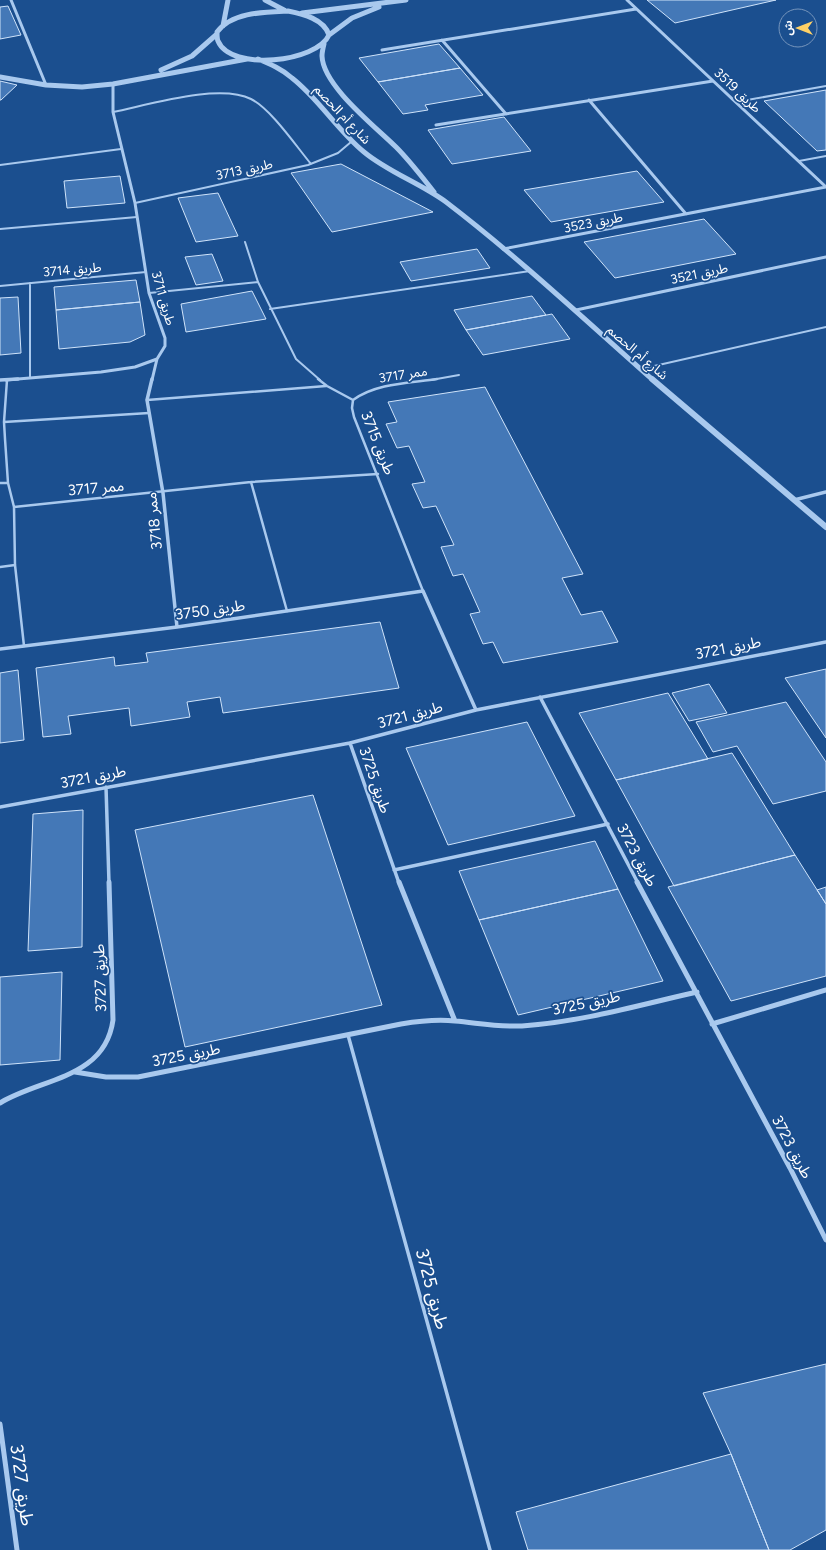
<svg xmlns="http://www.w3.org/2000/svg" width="826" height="1550" font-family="Figtree,'Noto Sans Arabic',sans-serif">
<rect width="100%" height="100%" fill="#1b4f8f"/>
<path fill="#4478b7" stroke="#cfe3fa" d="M647,0H776L675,23Z
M8,6L21,35L0,39V7Z
M439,44L460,68L378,82L359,58Z
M460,68L483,95L425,105L428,110L403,114L378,82Z
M0,81L17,85L1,100H0Z
M826,90V150L817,151L764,101Z
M504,117L531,151L452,164L428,130Z
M341,164L433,212L332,232L291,173Z
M637,171L664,202L551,222L524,190Z
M120,176L125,203L67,208L64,181Z
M218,193L238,236L196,242L178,198Z
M704,219L736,254L615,278L584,242Z
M477,249L490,268L411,281L400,262Z
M212,254L223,281L196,285L185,257Z
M136,280L140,302L56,310L54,287Z
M252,291L266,319L186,332L181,304Z
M532,296L546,315L466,330L454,310Z
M18,297L21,353L0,355V298Z
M140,302L145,335L130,342L59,349L56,310Z
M552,314L570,339L483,355L466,330Z
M485,387L583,574L562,578L581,615L602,611L618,642L503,663L493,642L483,644L470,614L480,612L463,574L453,576L441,547L454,545L436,506L423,508L412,484L425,482L409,446L397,448L386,424L397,422L388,402Z
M380,622L399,688L223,713L220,697L187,702L190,717L131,726L129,708L68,716L71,734L43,737L36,668L114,657L115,666L148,662L146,653Z
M826,669V738L785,678Z
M18,670L24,740L0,743V673Z
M709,684L727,713L689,721L672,693Z
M668,693L708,759L616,780L579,713Z
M786,702L826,762V791L773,804L737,746L713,752L696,722Z
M527,722L575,816L448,845L406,748Z
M732,753L795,855L674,886L616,780Z
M313,795L382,1005L185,1047L135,830Z
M83,810L82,947L28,951L33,814Z
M595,841L618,889L479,920L459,871Z
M795,855L826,904V976L731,1001L668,887Z
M826,887V904L817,890Z
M618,889L663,981L518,1015L479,920Z
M62,972L60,1060L0,1065V977Z
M826,1364V1530L790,1550H769L731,1454L703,1393Z
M731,1454L769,1550H528L516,1512Z"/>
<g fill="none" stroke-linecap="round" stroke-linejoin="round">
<path stroke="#a9c9ee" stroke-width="2" d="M736,102L826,86
M113,112C148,105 219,83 251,99C271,109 296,146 311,164
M799,161L826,156
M0,165L121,149
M135,203L308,165L338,153L351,142
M0,229L137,217
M245,242L258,282L296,359L320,380
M30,283V378
M0,286L146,272
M149,293L258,282
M270,309L530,271
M641,369L826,327
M431,380L459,375"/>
<path stroke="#a9c9ee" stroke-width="2.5" d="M318,379L327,386L353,400
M7,380L4,422L5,439L8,483L14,507L15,565L24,646
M147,400L326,386
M353,400L352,408L354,417L423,591
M353,400C376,383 410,383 437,379
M4,422L149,413
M251,482L287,611
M0,483H8
M14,507L251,482L378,474
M0,567L15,565"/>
<path stroke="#a9c9ee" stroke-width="3.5" d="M348,1035L490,1550"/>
<path stroke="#a9c9ee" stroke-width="3" d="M11,0L46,85
M627,0L826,187
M442,40L506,114
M382,50L636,9
M589,100L686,214
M436,125L713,81
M503,249L826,187
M576,310L826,257
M6,380L101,372L135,367L157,359L165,346V338L149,293L135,203L113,112V84
M152,380L157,359"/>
<path stroke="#a9c9ee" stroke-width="3.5" d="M152,379L147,400L163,493L177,627
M0,380L18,379
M794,500L826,492
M0,649L177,627L423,591L476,710
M540,697L638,883
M350,743L399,883
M106,787L109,883
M0,807L350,743L476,710L826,642
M394,870L608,824"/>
<path stroke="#a9c9ee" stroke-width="5" d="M399,882L455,1021
M637,882L790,1168L826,1240
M712,1024L826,990
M75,1072L106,1077H138L401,1024C419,1021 437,1019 455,1021C478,1023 499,1027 522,1026C581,1022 639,1005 697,992
M0,1103C41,1078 105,1079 113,1020L109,882
M0,1424L17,1550"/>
<path stroke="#a9c9ee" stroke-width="5" d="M265,0L284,10
M288,11C303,14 324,19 329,35C317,62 231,72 218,41C217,39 217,35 217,32C232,12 265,12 288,11Z
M302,13L406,0
M223,26L228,0
M329,35L352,18L379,7
M324,44C323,48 322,52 322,56C323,86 376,127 396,147C410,161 422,177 434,192
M258,59C270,64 282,69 292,78C319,99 337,130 364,152C388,172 420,183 446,202C518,257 585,320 653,380
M161,70L192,56L217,34
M0,77L46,85L82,87L113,84L247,59"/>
<path stroke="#a9c9ee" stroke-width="6" d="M652,379L826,527"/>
</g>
<g text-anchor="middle" stroke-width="3.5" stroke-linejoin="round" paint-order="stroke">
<g font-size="13" fill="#fff" stroke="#1b4f8f">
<text transform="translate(738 90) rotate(43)" y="5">طريق 3519</text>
<text transform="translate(343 114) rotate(47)" y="5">شارع أم الحصم</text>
<text transform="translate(244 169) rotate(-12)" y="5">طريق 3713</text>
<text transform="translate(593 222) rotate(-11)" y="5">طريق 3523</text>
<text transform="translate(72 269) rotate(-5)" y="5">طريق 3714</text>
<text transform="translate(699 273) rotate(-12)" y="5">طريق 3521</text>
<text transform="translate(164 298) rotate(74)" y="5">طريق 3711</text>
<text transform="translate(638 352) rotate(41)" y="5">شارع أم الحصم</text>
<text transform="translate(403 374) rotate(-9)" y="5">ممر 3717</text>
</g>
<g font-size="15" fill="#fff" stroke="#1b4f8f">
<text transform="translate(378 443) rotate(68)" y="5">طريق 3715</text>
<text transform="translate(96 488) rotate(-5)" y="5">ممر 3717</text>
<text transform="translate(154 521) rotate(-96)" y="5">ممر 3718</text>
<text transform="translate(210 610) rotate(-8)" y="5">طريق 3750</text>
<text transform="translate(728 648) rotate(-11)" y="5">طريق 3721</text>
<text transform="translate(410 715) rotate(-15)" y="5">طريق 3721</text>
<text transform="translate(93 777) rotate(-11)" y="5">طريق 3721</text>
<text transform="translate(375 780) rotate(71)" y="5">طريق 3725</text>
<text transform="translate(637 855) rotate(62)" y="5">طريق 3723</text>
<text transform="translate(100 978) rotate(-92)" y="5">طريق 3727</text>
<text transform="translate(586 1003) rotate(-12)" y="5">طريق 3725</text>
<text transform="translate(186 1055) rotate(-11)" y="5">طريق 3725</text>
<text transform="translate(792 1147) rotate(62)" y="5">طريق 3723</text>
</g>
<g font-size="18" fill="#fff" stroke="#1b4f8f">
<text transform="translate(432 1289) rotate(75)" y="6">طريق 3725</text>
<text transform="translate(22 1485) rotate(82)" y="6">طريق 3727</text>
</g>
</g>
<g transform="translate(798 28) rotate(270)"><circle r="19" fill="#1b4f8f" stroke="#7695bc"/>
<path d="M0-3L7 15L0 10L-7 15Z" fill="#ffd166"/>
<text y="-6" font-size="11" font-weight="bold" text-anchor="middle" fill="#ffffff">ش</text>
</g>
</svg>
